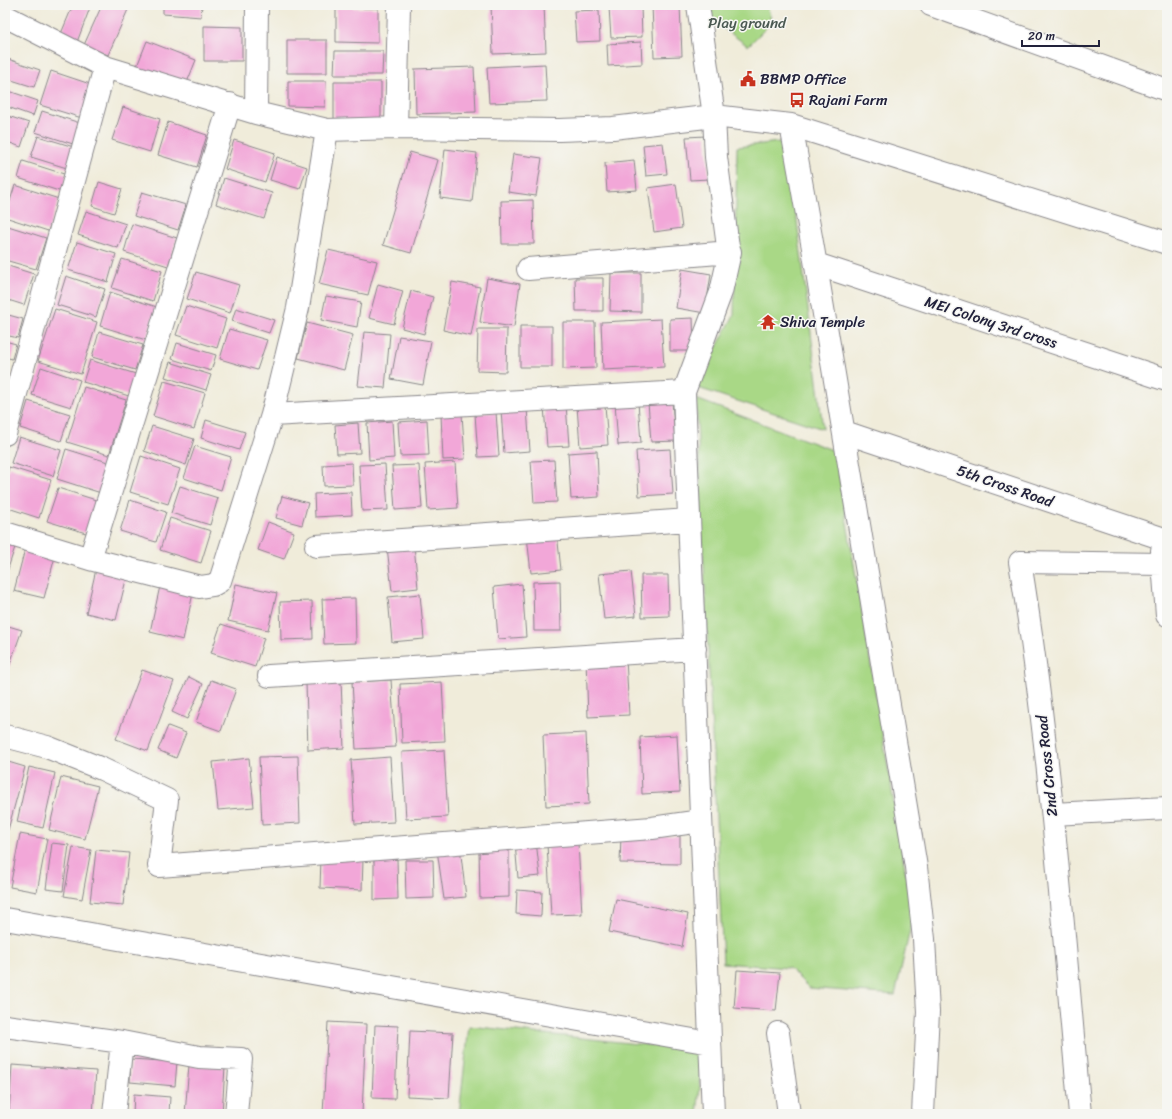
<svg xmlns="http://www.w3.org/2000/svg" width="1172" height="1119" font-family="Sriracha,sans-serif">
<rect width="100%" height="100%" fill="#f6f6f2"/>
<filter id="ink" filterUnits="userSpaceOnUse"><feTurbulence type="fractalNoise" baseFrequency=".025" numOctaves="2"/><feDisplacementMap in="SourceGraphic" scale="8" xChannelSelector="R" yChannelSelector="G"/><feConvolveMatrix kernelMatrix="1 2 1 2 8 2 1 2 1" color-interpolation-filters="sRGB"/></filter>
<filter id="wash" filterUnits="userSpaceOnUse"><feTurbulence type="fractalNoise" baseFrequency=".012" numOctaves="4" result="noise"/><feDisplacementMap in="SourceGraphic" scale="16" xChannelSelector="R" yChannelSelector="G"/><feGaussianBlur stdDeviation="0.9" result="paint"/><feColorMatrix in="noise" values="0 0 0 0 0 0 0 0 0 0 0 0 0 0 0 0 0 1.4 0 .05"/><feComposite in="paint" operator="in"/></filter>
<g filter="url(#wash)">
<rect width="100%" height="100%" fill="#f0ecda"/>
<path fill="#a9d886" stroke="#667d60" d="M706,5H767L772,22L748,46L707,16Z
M787,141L823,429L695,387L734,315L737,147Z
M696,399L835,451L913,917L895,995L809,988L789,968L723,963Z
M469,1026L704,1051L697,1114H459Z"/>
<g id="blocks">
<path fill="#f2a7d8" d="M73,5H91L77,42L60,36Z
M102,5H130L108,55L84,45Z
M163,5H202L201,17L163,14Z
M491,5H544L546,52L493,54Z
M652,5H680L682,56L654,57Z
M641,6L642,37L611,38L609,7Z
M336,8H378V43L336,42Z
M599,10L600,41L576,42L574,11Z
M204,26L242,27V61H204Z
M287,40H327V73H287Z
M147,41L196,60L184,90L135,71Z
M641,42L642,64L608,66L607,44Z
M335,51H383L382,75H334Z
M8,59L40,70L34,87L5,78V67Z
M545,64L547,101L489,103L487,67Z
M474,67L476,112L416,114L415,69Z
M51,71L96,86L85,119L40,105Z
M288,81H326L325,107L288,106Z
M334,82H381V121H334Z
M6,90L38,101L33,116L5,106Z
M123,107L160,119L150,152L112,140Z
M42,111L80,123L73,144L35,132Z
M5,115L29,123L21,147L5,141Z
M168,122L207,135L197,167L158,155Z
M38,136L77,148L70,169L31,157Z
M706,136L709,179L690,180L686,137Z
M234,140L275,153L265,182L225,169Z
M663,143L667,174L646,176L643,145Z
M445,149L477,153L472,202L440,198Z
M410,152L438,160L411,253L383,245Z
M513,154L542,158L536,196L508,192Z
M277,157L307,167L300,189L270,180Z
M634,160L637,190L607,192L605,163Z
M23,161L67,175L62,192L18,178Z
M224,178L272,193L264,219L216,204Z
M99,182L122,189L114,213L92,206Z
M676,184L682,228L654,232L648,188Z
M15,185L59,199L48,231L5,217Z
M142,192L186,205L178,230L134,216Z
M533,200L534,244H502L501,201Z
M86,211L126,224L118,248L78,235Z
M132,224L177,238L168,266L124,252Z
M5,225L46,238L36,269L5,260Z
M77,242L116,254L108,282L68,270Z
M328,250L377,261L368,295L319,284Z
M122,259L162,271L153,301L112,288Z
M5,265L34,274L24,305L5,299Z
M682,269L711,274L705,313L676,308Z
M196,272L239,285L230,313L187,299Z
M611,273H641V312L610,311Z
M66,276L105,289L96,317L57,305Z
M487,278L520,284L514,327L480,322Z
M575,278H603V311H576Z
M452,282L480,287L471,336L443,330Z
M378,284L403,291L394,324L369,318Z
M411,291L433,297L424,334L402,328Z
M110,292L157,307L146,340L100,326Z
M326,296L361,302L357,327L321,320Z
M186,306L226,319L217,348L176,335Z
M236,308L274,320L269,333L232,321Z
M55,309L97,322L81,374L38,361Z
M5,314L23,319L18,338L5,335Z
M693,318L694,351H670V319Z
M661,319L664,367L603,370L601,322Z
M563,322H595L596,368L563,369Z
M307,323L353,335L344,370L298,358Z
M520,326H552V367H520Z
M229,329L267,340L257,370L220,359Z
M478,329H507L506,372L477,371Z
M99,332L143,345L135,370L92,357Z
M364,332L390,334L385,388L358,386Z
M399,336L431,341L423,385L391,379Z
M5,341L16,344L12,359L5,357Z
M177,343L216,355L211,371L172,359Z
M90,360L136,374L129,396L83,382Z
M170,362L211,375L206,390L165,377Z
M41,367L80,380L71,407L32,395Z
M164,381L205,393L194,429L153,416Z
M84,387L126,400L109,455L67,442Z
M28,401L70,414L61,441L20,428Z
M672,401L675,441L651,442L648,402Z
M638,402L641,443L618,445L615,403Z
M566,404L569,446L547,447L544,406Z
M605,405L608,445L580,447L577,406Z
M527,408L530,451L504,453L501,410Z
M496,412L499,456L478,457L475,414Z
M462,414L465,459L443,460L441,415Z
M206,420L245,432L239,450L201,438Z
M427,420L429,455L400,456L398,422Z
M392,421L394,458L369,460L367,423Z
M358,423L360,453L337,454L335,425Z
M152,426L194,439L186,465L144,451Z
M19,437L61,450L53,476L11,463Z
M195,446L231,457L221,490L184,478Z
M66,449L111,463L101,493L57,479Z
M670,449L673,494L639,496L636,451Z
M597,451L599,497L571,499L568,453Z
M141,456L180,469L168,504L130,492Z
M554,460L557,502L534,503L531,461Z
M455,462L458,508L428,510L425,464Z
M352,463L353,485L324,486L323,465Z
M385,464L388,510L362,511L359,465Z
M419,465L422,508L395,510L392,466Z
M9,467L51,480L39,518L5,507V481Z
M180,486L218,498L210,525L171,513Z
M58,488L99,501L89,534L47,521Z
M351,492L352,515L315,517L314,494Z
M282,496L308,503L302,525L276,518Z
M130,500L166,512L156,542L120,531Z
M170,518L211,531L201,563L160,550Z
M268,522L294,532L284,559L258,550Z
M557,533L561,570L531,573L527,536Z
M5,541L16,544L5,578Z
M26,545L56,553L44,598L14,591Z
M414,545L418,588L392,591L387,547Z
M97,565L128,572L116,620L86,613Z
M631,571L636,616L604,619L599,574Z
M641,575H668L669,616L642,617Z
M560,581L561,631H534L533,582Z
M236,584L277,593L268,630L228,621Z
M522,584L526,637L498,639L494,587Z
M160,586L193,593L183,640L150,632Z
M420,594L424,639L392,642L388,597Z
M355,598L356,643L324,644L322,599Z
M312,601L313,639L281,640L280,602Z
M221,624L264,638L255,667L211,653Z
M5,625L22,630L5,678Z
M626,658L629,715L588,717L586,660Z
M142,670L174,681L148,751L116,739Z
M189,677L203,684L187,719L172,712Z
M211,680L236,689L221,731L196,722Z
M391,680L396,747L356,749L352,682Z
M341,682L344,748L308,750L306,683Z
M442,682L445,741L402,743L400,684Z
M168,726L186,733L176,758L158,750Z
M586,733L589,804L546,806L543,735Z
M677,735L680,792L642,794L640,737Z
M444,750L448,817L406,819L402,752Z
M298,756L300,823L262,825L259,757Z
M390,757L394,822L355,824L351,760Z
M249,758L254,807L218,810L213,762Z
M5,761L25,767L8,830L5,829Z
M29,767L55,773L43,828L17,822Z
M61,777L98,786L85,839L49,830Z
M20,834L47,839L37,892L10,887Z
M621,835L680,836V864L620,863Z
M536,841L540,876L518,878L515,843Z
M52,843L69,845L63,891L46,889Z
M578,843L582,914L551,915L547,844Z
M73,847L91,850L82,899L64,896Z
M460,847L466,897L444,899L437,850Z
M509,848V897L480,898L479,849Z
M96,850L129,853L123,905L90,902Z
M321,858L363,860L362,890L320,888Z
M397,859L398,899L374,900V860Z
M405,860H433L434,898L406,899Z
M517,890L542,892L541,916L516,914Z
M616,899L688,914L682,947L609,932Z
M737,970L780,973L776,1011L734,1008Z
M328,1022L366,1024L362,1114H323Z
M375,1025L398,1026L395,1099L372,1098Z
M410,1031L453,1033L449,1098L407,1096Z
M131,1059L177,1062L175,1086L130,1082Z
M12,1065L96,1071L93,1114H9Z
M189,1065L225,1067L222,1114H185Z
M134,1094L170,1097L169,1114H133Z"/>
</g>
</g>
<g filter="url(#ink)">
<use href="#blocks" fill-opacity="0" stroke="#89878a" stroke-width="1"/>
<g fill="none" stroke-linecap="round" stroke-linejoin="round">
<defs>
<path id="minor" d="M698,5L714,116L716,157L728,247L730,252L721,292L684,392L713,1114
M931,5L1167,90
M5,16L105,67L256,113L327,130L396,128L559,130L613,128L714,116L791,125L1167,243
M256,113L257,5
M791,125L813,248L916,867L924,939L928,1012L923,1114
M396,128L399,5
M816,264L1167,380
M528,269L730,252
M272,415L684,392
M844,432L1167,540
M5,434L105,67
M5,533L90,559L200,587L213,585L220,581L272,415L298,308L327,130
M316,546L689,520
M1162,550L1167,615
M90,559L230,104
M269,676L695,649
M5,736L47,747L102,769L167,800L159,866L652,828L701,821
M1053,814L1167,808
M5,919L710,1043
M5,1026L122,1042L199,1057L241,1059L236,1114
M778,1033L789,1114
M114,1114L122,1042
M1080,1114C1063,930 1050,745 1020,562L1163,564"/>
</defs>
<use href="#minor" stroke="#89878a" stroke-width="24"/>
<use href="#minor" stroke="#fff" stroke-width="22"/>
</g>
</g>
<defs>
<symbol id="civic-bare" viewBox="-9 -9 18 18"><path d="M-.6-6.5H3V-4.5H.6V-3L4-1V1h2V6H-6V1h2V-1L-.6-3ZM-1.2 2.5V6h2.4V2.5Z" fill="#c8321e" stroke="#f6f6f2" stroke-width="2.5" paint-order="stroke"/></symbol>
<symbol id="bus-bare" viewBox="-9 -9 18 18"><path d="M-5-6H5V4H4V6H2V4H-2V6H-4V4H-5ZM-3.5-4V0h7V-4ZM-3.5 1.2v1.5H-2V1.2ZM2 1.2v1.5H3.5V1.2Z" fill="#c8321e" stroke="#f6f6f2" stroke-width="2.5" paint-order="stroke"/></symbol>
<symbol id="temple-bare" viewBox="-9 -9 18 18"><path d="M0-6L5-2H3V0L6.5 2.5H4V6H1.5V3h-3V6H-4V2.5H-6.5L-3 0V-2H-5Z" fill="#c8321e" stroke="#f6f6f2" stroke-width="2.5" paint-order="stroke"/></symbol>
</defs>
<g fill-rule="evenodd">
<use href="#civic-bare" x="737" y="68" width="22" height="22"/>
<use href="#bus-bare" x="786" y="89" width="22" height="22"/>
<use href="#temple-bare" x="757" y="311" width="22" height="22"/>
</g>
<g text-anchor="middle" stroke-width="3" stroke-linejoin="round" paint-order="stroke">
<g font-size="15" fill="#4a5952" stroke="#f6f6f2">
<text x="747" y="28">Play ground</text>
</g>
<g font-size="15" fill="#22223b" stroke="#f6f6f2" text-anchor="start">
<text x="760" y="84">BBMP Office</text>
<text x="809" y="105">Rajani Farm</text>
<text x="780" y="327">Shiva Temple</text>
</g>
<g font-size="15" fill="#22223b" stroke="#f6f6f2">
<text transform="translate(991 322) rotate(18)" y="5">MEI Colony 3rd cross</text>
<text transform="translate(1005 486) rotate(19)" y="5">5th Cross Road</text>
<text transform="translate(1047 766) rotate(-96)" y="5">2nd Cross Road</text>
</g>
</g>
<rect width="1172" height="1119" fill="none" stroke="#f6f6f2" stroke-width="20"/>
<path d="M1022 40v6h77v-6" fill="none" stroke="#22223b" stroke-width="2"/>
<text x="1028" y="40" font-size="12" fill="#22223b" stroke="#f6f6f2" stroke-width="3" paint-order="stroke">20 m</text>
</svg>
